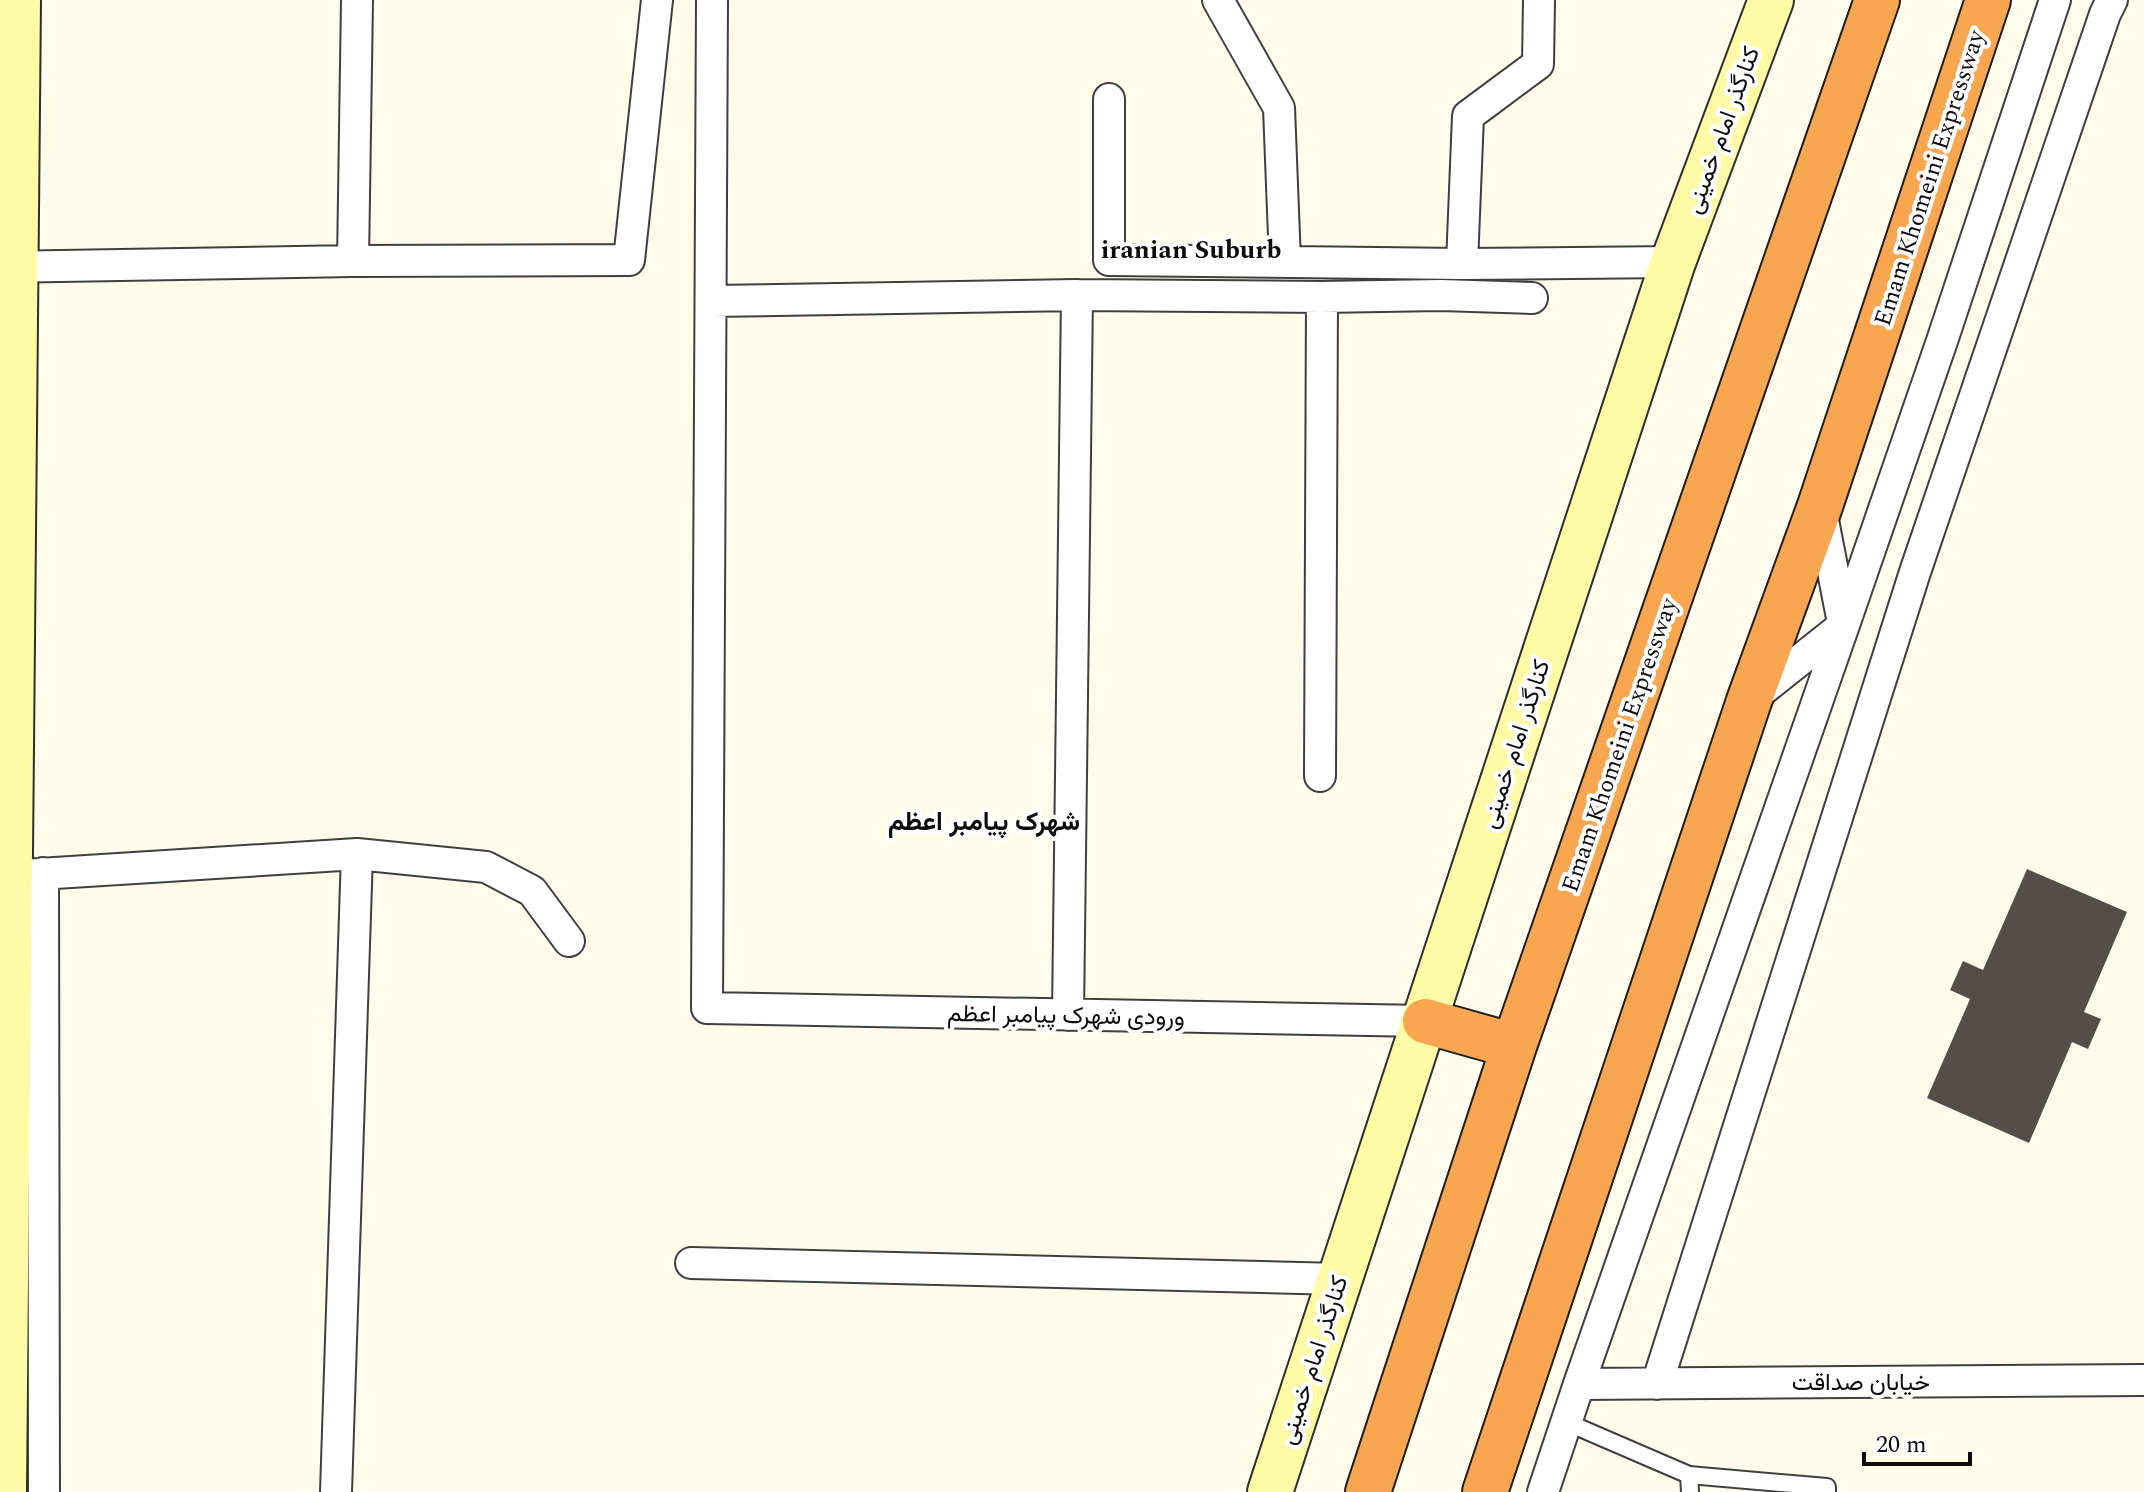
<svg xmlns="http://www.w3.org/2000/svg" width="2144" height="1492" font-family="Spectral,Vazirmatn,serif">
<rect width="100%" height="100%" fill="#fffceb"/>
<path fill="#554e48" d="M2027,869L2127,912L2084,1012L2101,1019L2088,1049L2072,1042L2029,1143L1927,1098L1970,999L1950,990L1963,961L1983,970Z"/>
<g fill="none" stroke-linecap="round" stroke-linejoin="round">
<defs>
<path id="lane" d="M1566,1422L1689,1475L1690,1492
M1689,1475L1827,1487V1492"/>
<path id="street" d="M712,0L707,1008L1425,1021
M1218,0L1279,108L1285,262
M1109,99V260L1462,264L1673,262
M353,261L357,0
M1462,264L1468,116L1538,64L1539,0
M0,267L353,261L629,260L657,0
M711,301L1077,295L1322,297L1441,295L1532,298
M1821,510L1843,623
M1751,699L1844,625
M1320,776L1322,297
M43,873L44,1492
M23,875L357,854L486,867L532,891L569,941
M1068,1015L1077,295
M691,1263L1340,1279
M1579,1384L2144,1380
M1657,1384L1915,572L2105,14L2112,0
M336,1492L357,854
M1543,1492L1579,1384L1844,625L1943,338L2055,0"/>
<path id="secondary" d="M4,1492L18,0
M1270,1492L1673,262L1771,0"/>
<path id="highway" d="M1425,1021L1514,1046
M1368,1492L1514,1046L1877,0
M1485,1492L1749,701L1820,506L1988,0"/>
</defs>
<use href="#lane" stroke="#3f3f3f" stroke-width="20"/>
<use href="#street" stroke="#3f3f3f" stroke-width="34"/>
<use href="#secondary" stroke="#2e2e2e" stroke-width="48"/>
<use href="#highway" stroke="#1d1d1d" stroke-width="48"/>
<use href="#lane" stroke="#fff" stroke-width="16"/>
<use href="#street" stroke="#fff" stroke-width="30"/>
<use href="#secondary" stroke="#fffaa6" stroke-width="44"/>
<use href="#highway" stroke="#f8a650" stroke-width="44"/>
</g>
<g text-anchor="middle" stroke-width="8" stroke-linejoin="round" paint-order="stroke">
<g font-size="24" fill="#0c0c0c" stroke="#fff">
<text transform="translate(1722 130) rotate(-70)" y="8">کنارگذر امام خمینی</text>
<text transform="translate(1929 178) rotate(-72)" y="8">Emam Khomeini Expressway</text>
<text transform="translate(1515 744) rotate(-72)" y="8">کنارگذر امام خمینی</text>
<text transform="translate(1619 745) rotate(-71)" y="8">Emam Khomeini Expressway</text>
<text transform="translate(1066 1015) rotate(1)" y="8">ورودی شهرک پیامبر اعظم</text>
<text transform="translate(1313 1360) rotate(-72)" y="8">کنارگذر امام خمینی</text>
<text x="1861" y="1390">خیابان صداقت</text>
</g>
<g font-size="26" font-weight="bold" fill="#0c0c0c" stroke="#fff">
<text x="1191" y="258">iranian Suburb</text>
<text x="984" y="830">شهرک پیامبر اعظم</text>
</g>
</g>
<path d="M1864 1452v12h106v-12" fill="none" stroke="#0c0c0c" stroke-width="4"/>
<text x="1876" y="1452" font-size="24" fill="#0c0c0c" stroke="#ffffff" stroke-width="6" paint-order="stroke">20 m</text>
</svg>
